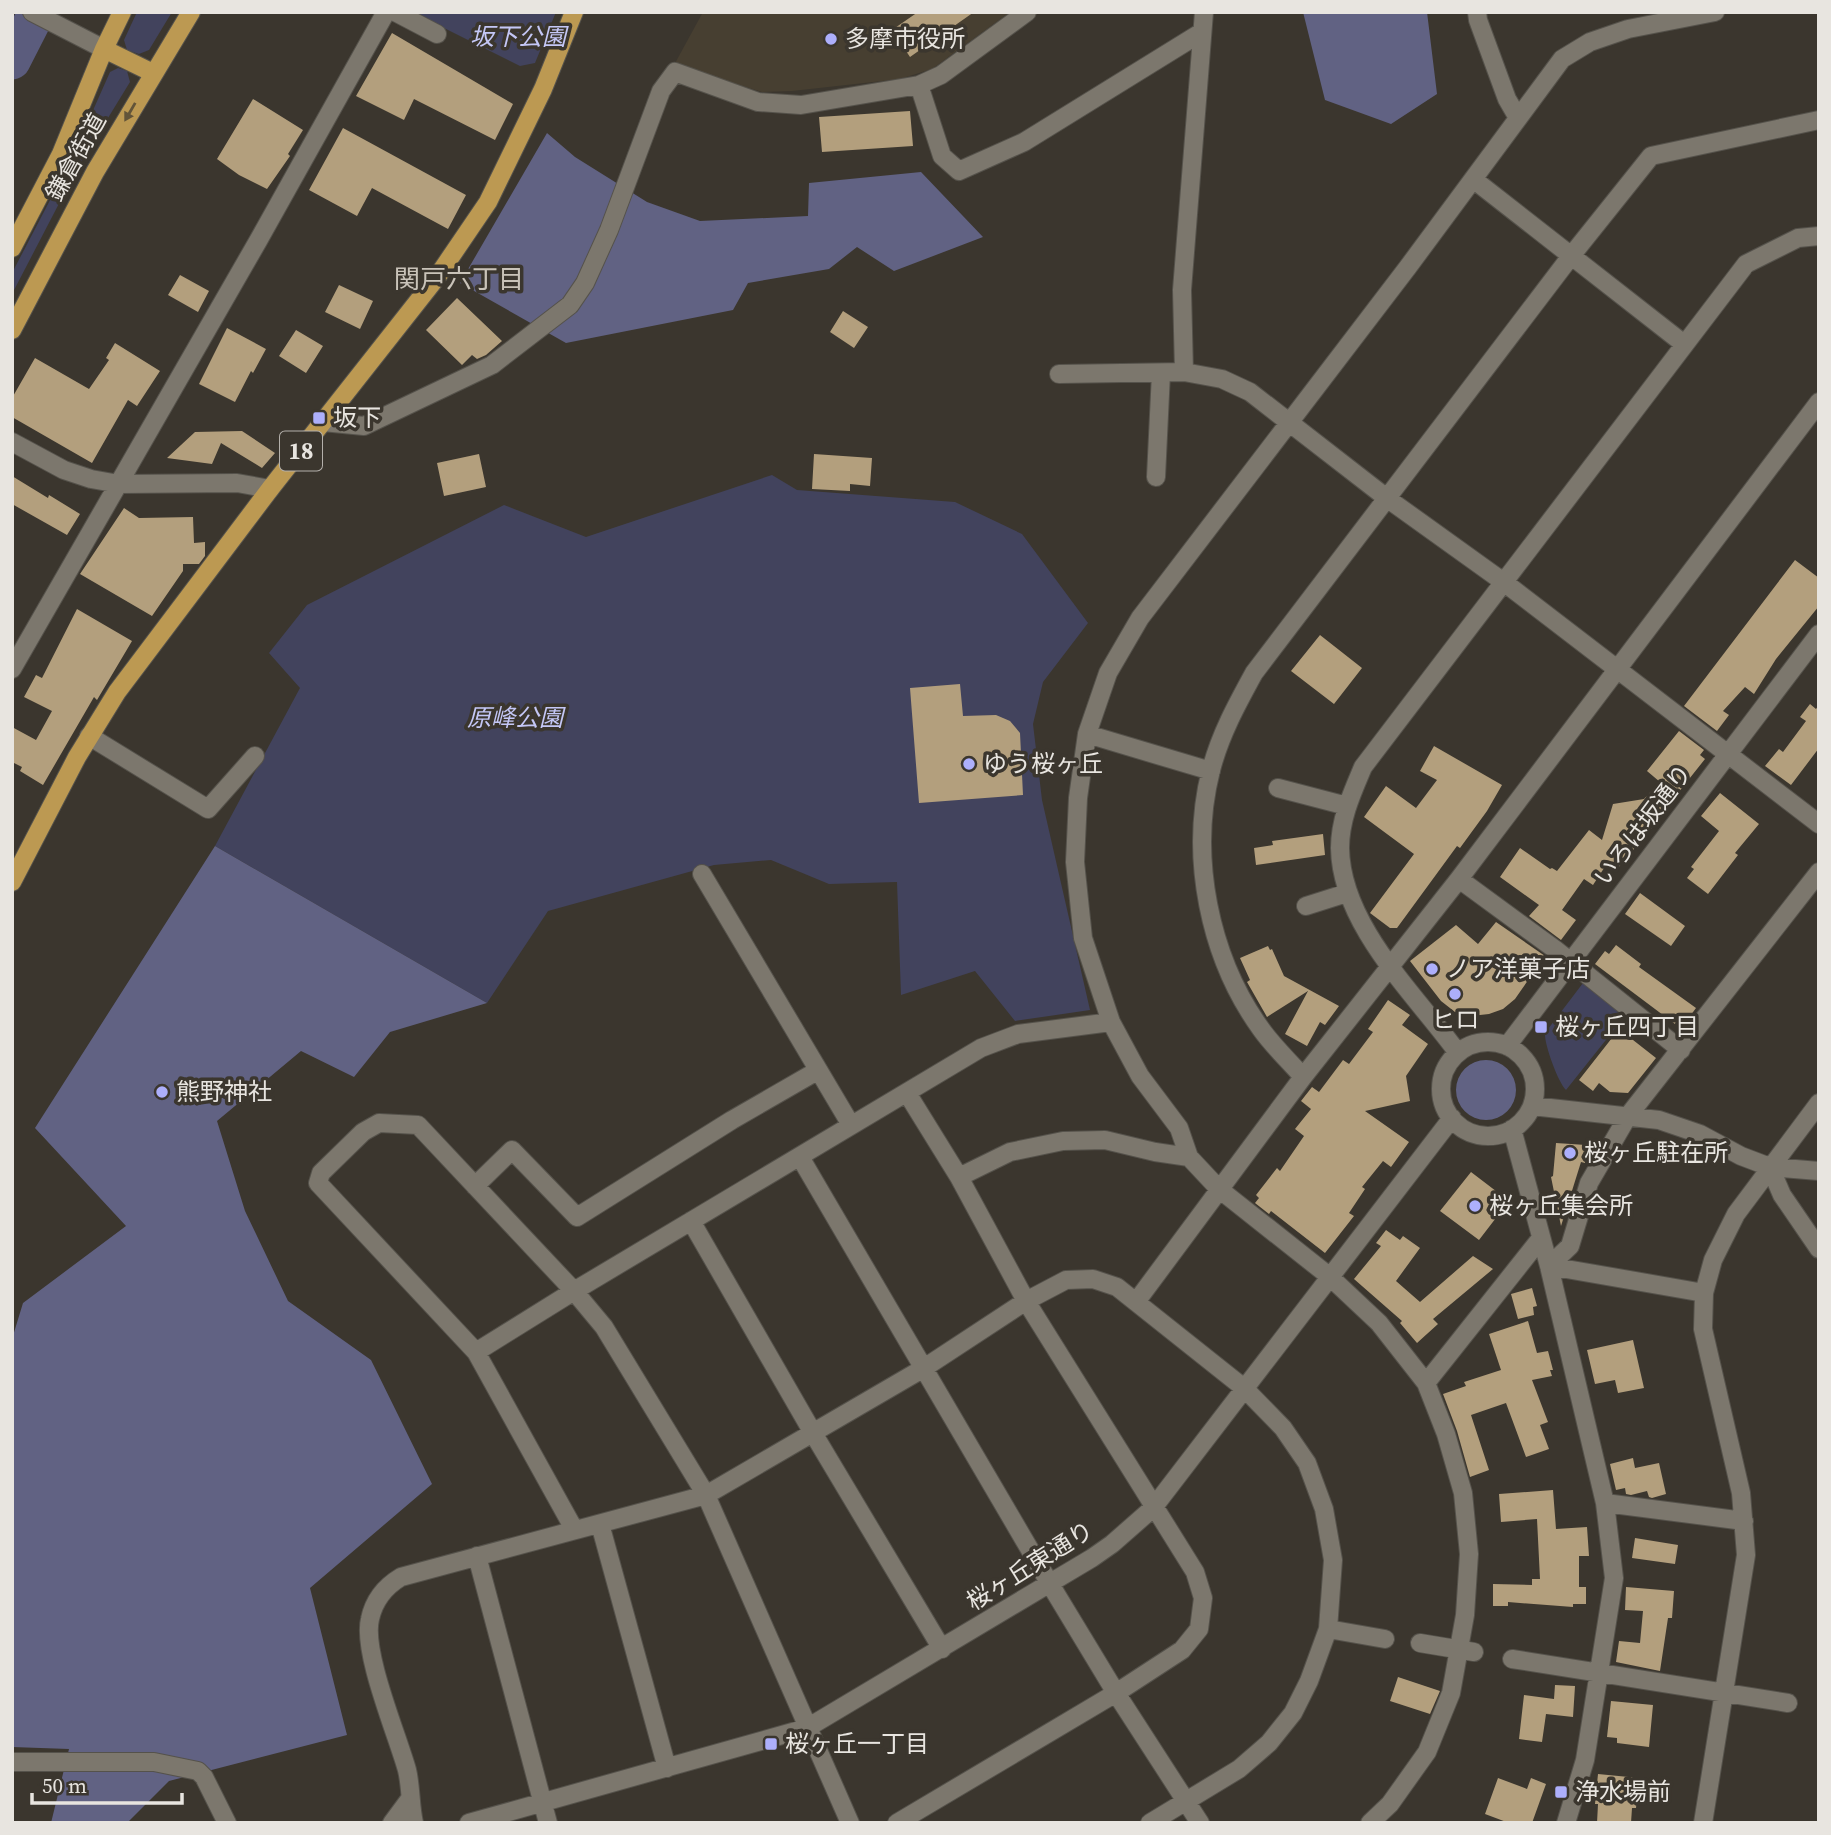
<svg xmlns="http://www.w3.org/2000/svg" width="1831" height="1835" font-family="'Source Serif 4','Noto Sans JP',serif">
<rect width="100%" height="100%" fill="#3b362e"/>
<path fill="#473f31" d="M703,12H1010L932,69L900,79L792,91L762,92L674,65Z"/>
<path fill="#42435d" d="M137,12H172L149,50L139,54L127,50L124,40Z
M412,12H556L535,63L520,66Z
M118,68L127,71L130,82L78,167L12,294V273L71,160L110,72Z
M772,475L797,490L955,502L1022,534L1088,623L1043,682L1033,724L1042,800L1090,1010L1015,1021L975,971L901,995L897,882L829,884L771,860L714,865L548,911L487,1003L215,846L300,688L269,653L307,605L504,505L586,537Z
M1583,983L1625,1016L1566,1090C1558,1082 1544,1044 1545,1033Z"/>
<path fill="#616283" d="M1303,12H1427L1437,94L1391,124L1325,100Z
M547,133L575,157L647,202L700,221L808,216L809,183L921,172L983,237L894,271L857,247L829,269L748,283L733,310L566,343L460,283Z
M215,846L487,1003L390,1032L354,1077L301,1051L217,1121L245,1211L288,1301L371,1360L432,1484L310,1588L347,1735L169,1781L127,1823H51L69,1749L12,1747V1339L23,1303L126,1226L35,1128Z
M1456 1090a30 30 0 1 1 60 0a30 30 0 1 1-60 0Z"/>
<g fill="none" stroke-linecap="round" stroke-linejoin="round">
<path stroke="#5b5c7d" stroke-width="37" d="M12,61L37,12"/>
</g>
<path fill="#b39f7d" d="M918,12H974L910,57L892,30Z
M392,33L513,104L495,140L414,99L404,120L356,96Z
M253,99L303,130L288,154L290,156L267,189L239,175L217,159Z
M910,111L913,146L822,152L819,117Z
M343,128L466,195L448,229L372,188L357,216L309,190Z
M180,275L209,291L198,312L168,295Z
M339,285L373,301L360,329L325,312Z
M457,298L502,341L486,355L477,359L472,355L462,365L426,330Z
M843,311L868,327L854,348L830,332Z
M227,328L266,349L253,373L251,371L235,402L199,384Z
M296,330L323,346L306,373L279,356Z
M115,343L160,371L137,406L128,400L92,463L12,417V398L35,358L89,389L109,360L106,358Z
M242,431L275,453L262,468L221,443L212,464L167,458L195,432Z
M479,454L486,487L444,496L437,463Z
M814,454L872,458L870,486L850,484V491L812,489Z
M12,476L48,498L49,495L80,514L67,535L12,504Z
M124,508L139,518L193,517L194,543L205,542V556L199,564H183V571L152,616L80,574Z
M1795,560L1819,578V606L1776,659L1754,694L1745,687L1723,711L1729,715L1717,731L1684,706Z
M77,609L132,641L97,700L94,697L43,785L20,771L22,767L12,762V727L36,740L52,711L24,697L36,675L42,678Z
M1320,635L1362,668L1334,704L1291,671Z
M960,684L963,716L996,715L1010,721L1020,733L1023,795L919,803L910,688Z
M1810,704L1816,709L1819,705V748L1791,785L1765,766L1779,749L1783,752L1806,721L1800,717Z
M1679,731L1704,750L1700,755L1705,759L1670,803L1672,804L1617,869L1608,862L1593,885L1584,879L1562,910L1576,920L1561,940L1529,916L1539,905L1500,877L1520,848L1550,869L1552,868L1557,871L1589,830L1602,840L1613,804L1644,799L1660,782L1647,771Z
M1434,746L1502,785L1487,811L1460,848L1457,846L1397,928H1390L1370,913L1414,854L1364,817L1386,786L1416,808L1437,780L1420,771Z
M1720,793L1759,824L1735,853L1738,855L1708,894L1687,878L1694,869L1691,867L1719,831L1701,816Z
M1323,834L1325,855L1256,865L1254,848L1273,845L1272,841Z
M1640,893L1685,926L1671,946L1625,914Z
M1496,922L1545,956L1515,999L1503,1009L1489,1014L1471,1016L1455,1012L1441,1001L1410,961L1456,925L1478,944Z
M1616,945L1641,964L1639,967L1696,1008L1685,1023L1679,1018L1675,1024L1595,964L1605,951L1609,954Z
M1268,946L1270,950L1272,949L1284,976L1339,1006L1325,1025L1320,1022L1307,1046L1285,1034L1308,991L1267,1017L1247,982L1250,980L1240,958Z
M1388,1000L1410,1015L1402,1025L1428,1044L1406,1076L1410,1101L1365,1111L1409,1142L1391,1167L1383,1161L1362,1187L1365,1189L1349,1213L1354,1216L1325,1253L1271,1211L1269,1214L1255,1203L1259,1198L1256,1195L1277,1168L1280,1171L1304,1136L1295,1129L1311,1109L1301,1101L1312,1087L1319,1092L1343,1060L1349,1064L1373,1032L1368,1029Z
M1619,1029L1656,1058L1628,1093L1610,1092L1599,1083L1593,1091L1579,1080Z
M1556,1143L1586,1145L1585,1163L1581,1162L1561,1226L1551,1177L1553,1176Z
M1471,1172L1509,1201L1479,1240L1440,1211Z
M1386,1230L1400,1240L1403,1236L1420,1248L1396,1281L1420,1302L1473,1256L1493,1269L1433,1319L1438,1324L1417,1343L1400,1323L1402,1321L1354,1279L1381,1246L1376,1243Z
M1532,1288L1537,1306L1533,1307L1534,1315L1518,1319L1511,1294Z
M1528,1321L1537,1353L1548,1351L1553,1370H1550L1552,1376L1532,1380L1548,1422L1540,1425L1549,1449L1526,1457L1506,1403L1471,1415L1489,1470L1470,1477L1457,1431L1443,1394L1466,1386L1464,1382L1501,1370L1489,1334Z
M1633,1340L1644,1388L1618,1393L1615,1380L1595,1384L1587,1350Z
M1633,1458L1635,1468L1659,1463L1666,1494L1652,1498L1649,1497L1647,1491L1631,1495L1626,1494L1625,1488L1616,1490L1610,1464Z
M1553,1490L1556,1529L1587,1527L1589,1556H1579V1587H1586V1604H1573V1607L1508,1602V1606H1493V1584L1532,1585V1579H1540L1537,1519L1501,1522L1499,1494Z
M1635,1538L1678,1545L1675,1564L1632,1558Z
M1626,1587L1674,1591L1672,1618H1668L1660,1671L1616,1662L1619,1641L1640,1643L1643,1611L1625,1610Z
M1398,1677L1440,1691L1430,1714L1390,1701Z
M1555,1685L1575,1686L1573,1717L1546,1714L1542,1742L1519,1739L1524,1695L1554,1699Z
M1611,1701L1653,1705L1649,1747L1617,1743V1738L1607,1737Z
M1598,1774L1639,1778L1636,1808H1632L1631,1823H1597L1598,1804H1595Z
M1498,1778L1527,1789L1531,1778L1546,1784L1532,1823H1509L1485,1814Z"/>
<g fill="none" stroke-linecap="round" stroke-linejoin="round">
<defs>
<path id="minor" d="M32,12L104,49
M395,12L437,34
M1477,12L1478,20L1507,99L1518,118
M919,85L942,156L959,171L1024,142L1202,32
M1473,179L1684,344
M1184,372L1182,290L1204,12
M1059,374L1184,372L1222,379L1250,392L1388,499L1505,583L1819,824
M323,422L364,426L492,365L570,305L585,283L609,230L661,91L675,72L758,102L801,105L919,85L941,75L1027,12
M12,442L64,470L91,479L119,484L237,483L270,489
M1156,477L1161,373
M12,669L258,241L386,12
M1087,734L1211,771
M89,736L208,809L255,756
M1278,788L1347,806
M702,874L851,1125
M1459,879L1556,950L1681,1050
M1306,906L1347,893
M1441 1089a47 47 0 1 1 94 0a47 47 0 1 1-94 0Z
M1507,1046L1819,634
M1458,1053C1415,994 1341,925 1340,848C1340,819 1352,793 1363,767L1746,264L1798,238L1819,236
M1303,1077C1289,1061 1273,1046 1261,1029C1209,957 1189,856 1211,770C1220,735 1237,704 1254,673L1571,256L1651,156L1819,120
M1532,1106L1659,1120L1700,1134L1741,1156L1770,1167L1819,1171
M1512,1129L1549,1266L1605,1503L1614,1578L1585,1760L1566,1823
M800,1157L1050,1584L1116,1693L1200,1823
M1189,1157L1179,1128L1140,1076L1111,1022L1083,938L1075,862L1078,798L1087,734L1108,673L1140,618L1408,267L1562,59L1590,42L1628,29L1715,12
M1770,1167L1782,1195L1819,1249
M959,1177L1010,1152L1063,1141L1105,1140L1155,1152L1189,1157L1219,1189L1329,1276L1379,1323L1426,1383L1446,1434L1463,1493L1469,1554L1465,1615L1451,1693L1427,1752L1390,1804L1370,1823
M475,1186L512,1150L577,1217L732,1120L817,1071
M691,1221L813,1433L942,1649
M1549,1266L1570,1246L1589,1183L1628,1116L1819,872
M1549,1266L1704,1293
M1136,1302L1303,1077L1459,879L1819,402
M476,1352L574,1291L981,1048L1018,1034L1111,1022
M1426,1383L1541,1238
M1605,1503L1744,1521
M600,1524L667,1768
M574,1529L476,1352L318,1183L321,1173L363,1132L379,1123L418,1125L574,1291L604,1327L706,1495L850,1823
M477,1556L548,1823
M1328,1629L1385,1639
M1420,1643L1474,1652
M1512,1659L1788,1703
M12,1762H154L198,1771L204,1777L227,1823
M392,1823L409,1800
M414,1823C410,1805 411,1786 407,1770C397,1734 362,1652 370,1619C374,1600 386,1586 401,1577L706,1495L924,1368L1026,1301L1066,1280L1093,1279L1117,1287L1244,1388L1283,1428L1307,1463L1324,1509L1333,1560L1328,1629L1309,1681L1293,1713L1269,1743L1239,1769L1150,1823
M469,1823L807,1728L1092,1558L1112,1544L1153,1508L1452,1118
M897,1823L1116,1693L1182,1650L1199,1629L1203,1598L1195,1572L1026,1301L959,1177L907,1093
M1703,1823L1746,1555L1741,1493L1703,1329L1704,1293L1713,1260L1736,1214L1819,1103"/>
<path id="major" d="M104,49L153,73
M12,248L61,154L104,49L122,12
M12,330L95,172L191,12
M12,882L77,757L117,692L270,489L437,277L488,202L543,89L574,12"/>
</defs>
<use href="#minor" stroke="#55524b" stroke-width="20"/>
<use href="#major" stroke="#55524b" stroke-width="20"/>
<use href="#minor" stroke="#7c776d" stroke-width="18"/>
<use href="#major" stroke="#bc9952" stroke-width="18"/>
</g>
<defs><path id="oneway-solid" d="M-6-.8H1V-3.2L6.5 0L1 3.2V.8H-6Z" transform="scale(1.75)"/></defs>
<use fill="#625439" href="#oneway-solid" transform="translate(130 112) rotate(120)"/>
<g fill="#adaffb" stroke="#3b362e" stroke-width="2.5">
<circle cx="831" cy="39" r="7"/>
<rect x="312" y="411" width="14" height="14" rx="3.5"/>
<circle cx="969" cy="764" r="7"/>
<circle cx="1432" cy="969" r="7"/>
<circle cx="1455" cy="994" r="7"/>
<rect x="1534" y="1020" width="14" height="14" rx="3.5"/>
<circle cx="162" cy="1092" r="7"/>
<circle cx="1570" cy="1153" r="7"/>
<circle cx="1475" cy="1206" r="7"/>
<rect x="764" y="1737" width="14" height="14" rx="3.5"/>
<rect x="1554" y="1785" width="14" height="14" rx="3.5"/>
</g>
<g text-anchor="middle" stroke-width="7" stroke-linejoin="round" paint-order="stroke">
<rect fill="#3b362e" stroke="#b4b0ab" stroke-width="2" x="280" y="431.5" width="42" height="39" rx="5"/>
<g font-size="23" font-weight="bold" fill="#e8e5e0">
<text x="301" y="459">18</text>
</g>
<g font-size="24" font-style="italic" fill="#c4c7f6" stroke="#3b362e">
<text x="518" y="45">坂下公園</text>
<text x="515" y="726">原峰公園</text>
</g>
<g font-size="24" fill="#e8e5e0" stroke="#3b362e" text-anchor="start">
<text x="845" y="47">多摩市役所</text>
<text x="333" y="426">坂下</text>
<text x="983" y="772">ゆう桜ヶ丘</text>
<text x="1446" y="977">ノア洋菓子店</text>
<text x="1455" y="1028" text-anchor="middle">ヒロ</text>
<text x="1555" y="1035">桜ヶ丘四丁目</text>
<text x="176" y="1100">熊野神社</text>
<text x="1584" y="1161">桜ヶ丘駐在所</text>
<text x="1489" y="1214">桜ヶ丘集会所</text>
<text x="785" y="1752">桜ヶ丘一丁目</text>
<text x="1575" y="1800">浄水場前</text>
</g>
<g font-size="24" fill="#e8e5e0" stroke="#3b362e">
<text transform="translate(76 157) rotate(-61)" y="8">鎌倉街道</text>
<text transform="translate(1643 825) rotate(-53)" y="8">いろは坂通り</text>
<text transform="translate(1030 1566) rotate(-32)" y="8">桜ヶ丘東通り</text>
</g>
<g font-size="26" fill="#c9c3b9" stroke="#3b362e">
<text x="459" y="288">関戸六丁目</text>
</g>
</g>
<rect width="1831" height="1835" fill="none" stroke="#e8e5e0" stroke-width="28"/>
<path d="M32 1793v10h150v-10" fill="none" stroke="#e8e5e0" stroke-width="3.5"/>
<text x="42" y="1793" font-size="21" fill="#e8e5e0" stroke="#3b362e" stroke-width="5" paint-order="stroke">50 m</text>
</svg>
